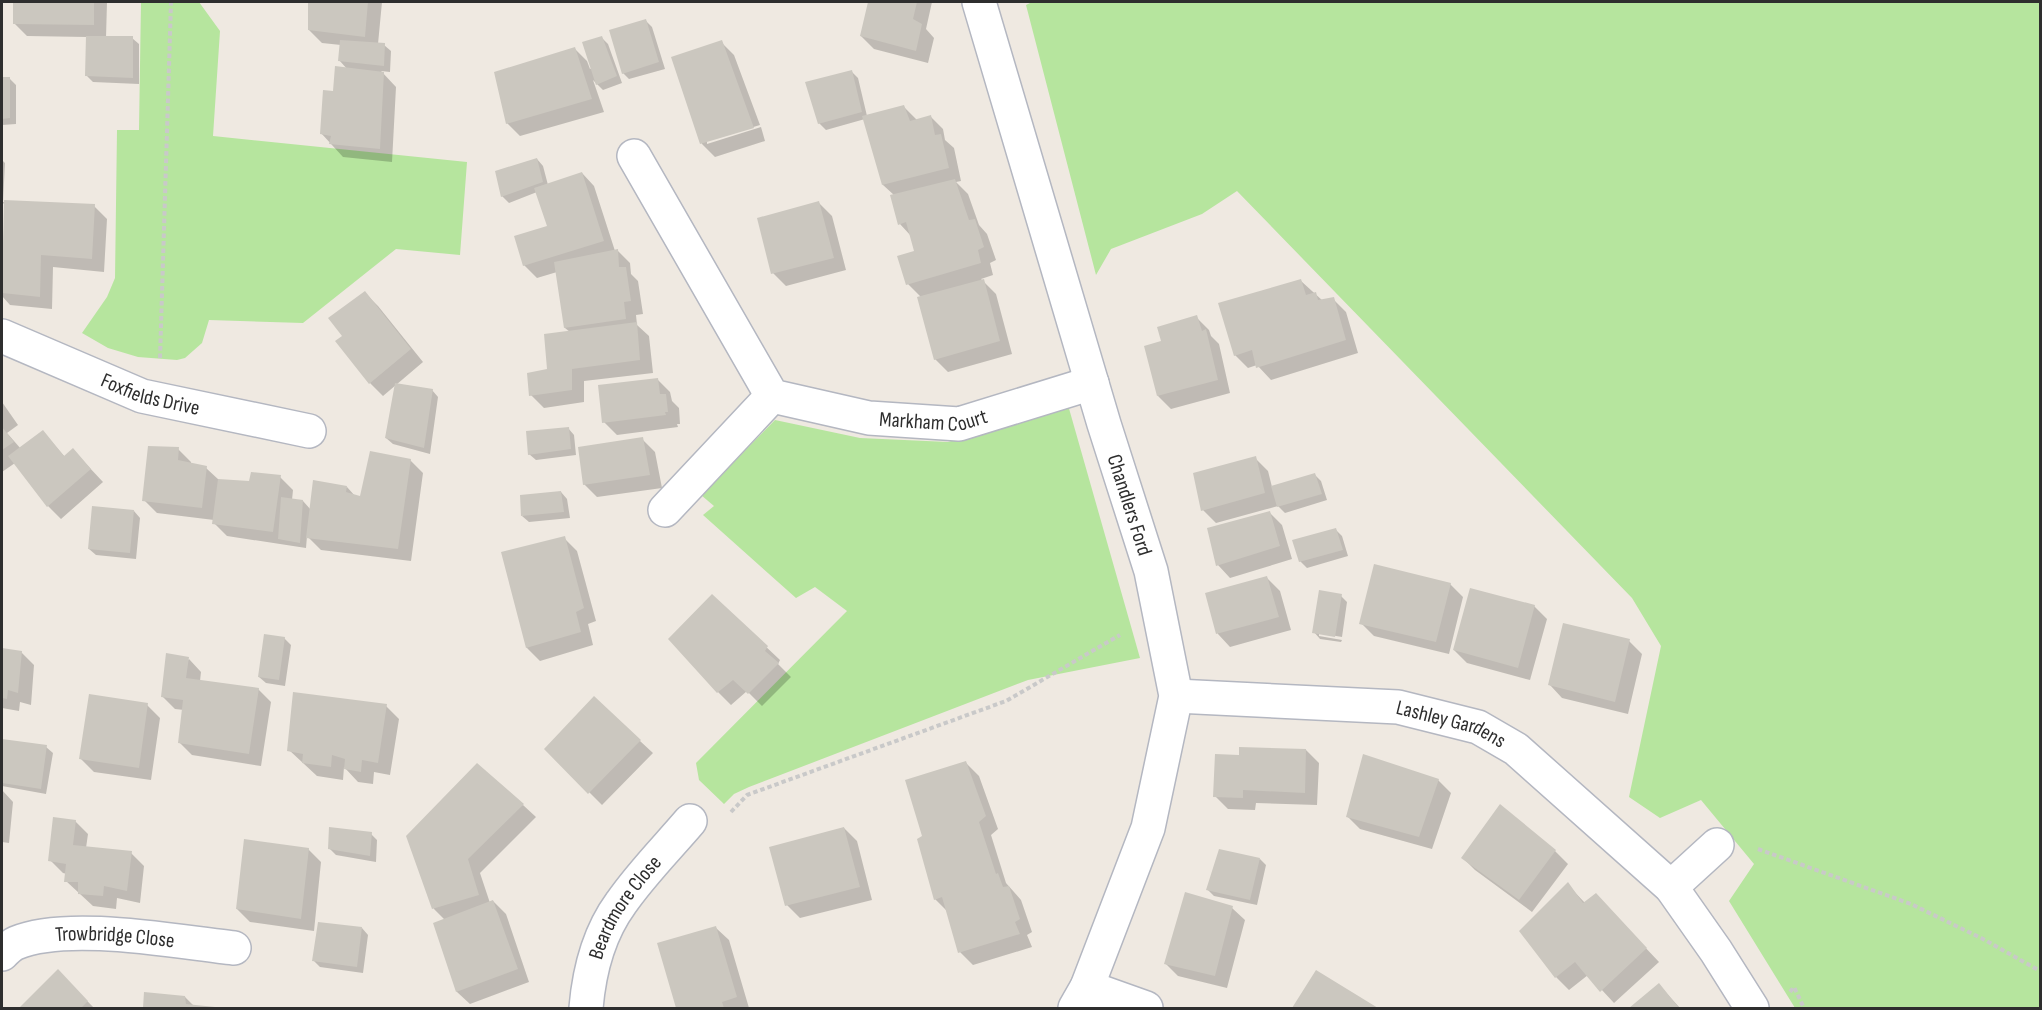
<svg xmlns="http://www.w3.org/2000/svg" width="2042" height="1010" font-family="'Sofia Sans Condensed',sans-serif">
<rect width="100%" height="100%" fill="#efe9e1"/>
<path fill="#b6e59e" d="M141,2H199L220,31L213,136L467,162L460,255L396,249L303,323L209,320L202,343L185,358L177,360L138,357L108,348L82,333L107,297L115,278L117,130H139Z
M1032,2H2040V1008H1795L1729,901L1754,864L1701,800L1660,818L1629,797L1661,646L1632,598L1237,191L1202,214L1111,249L1096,275L1026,5Z
M1068,405L1140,658L1028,680L749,787L734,794L724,804L699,780L696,763L847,611L815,587L796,598L703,515L714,506L701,495L775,420L860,438L948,442Z"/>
<path fill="#0003" d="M15,2H107L106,38H132L139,44V84L93,82L87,76V37L27,36L14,23Z
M322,2H382L378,44L384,45L391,51L390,72L381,71L396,87L392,162L343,157L321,133L334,93L348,70L339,60L341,45L322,43L309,30Z
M870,2H932L926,29L934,38L928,63L874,49L861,36Z
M646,21L652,27L665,69L629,79L623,73Z
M602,38L608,44L622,83L603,90L593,80L604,112L520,136L507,123L574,48L587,61L590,69L592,68Z
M721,42L734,55L760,125L707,141V144L761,127L765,141L715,157L702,144L673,58Z
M851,71L858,78L867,116L904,107L917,120L931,117L943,129L945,140L954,148L961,181L956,182L968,194L979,225L987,234L996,260L990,263L993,275L981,279L996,294L1012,354L948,372L935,359L921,297L908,284L916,252L911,236L900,224L894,195L883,185L865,119L826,130L819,123Z
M2,78L10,79L16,85V124L2,125Z
M537,159L543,166L548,185L582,173L594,186L615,251L617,250L630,263L631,274L638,281L643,314L636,315L637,325L649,336L653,373L584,381V402L544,408L531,395L549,371L570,332L565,328L557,272L537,278L524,265L549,227L537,192L509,203L502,196Z
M2,160L5,163L3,202L94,206L107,219L104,272L53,267L52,309L10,305L2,296V255L3,256L5,204L2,203Z
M819,203L832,216L846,270L786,286L773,273Z
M1301,281L1323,301L1333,299L1346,312L1358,353L1271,380L1257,365L1248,368L1235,355Z
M365,293L378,306L423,362L383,396L370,383Z
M1196,317L1209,330L1211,336L1219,344L1230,393L1171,409L1158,396L1162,342Z
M657,379L670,392L672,401L679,408L680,424H677L678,427L617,435L604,422Z
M432,390L438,397L430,454L393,444L386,438Z
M2,402L18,425L7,433L21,449L43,432L65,457L73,450L103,482L61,519L48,506L15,463L2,472Z
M568,428L574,435L576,455L536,460L529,454Z
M642,439L655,452L662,488L597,497L584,484Z
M178,449L191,462V465L206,468L219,480L250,483L280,477L293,490L292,500L303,501L311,510L347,487L355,496L361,498L410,460L423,473L411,561L321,550L307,536L306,548L227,536L214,523V520L157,513L144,500Z
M1255,458L1268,471L1272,487L1314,474L1321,481L1327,500L1285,513L1278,506L1216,523L1203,510Z
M561,492L567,499L570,518L529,522L522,516Z
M134,511L140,518L136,559L96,555L89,549Z
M1269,512L1282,525L1292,559L1230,578L1218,565Z
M1335,529L1342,536L1348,556L1307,568L1300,561Z
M564,538L577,551L596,621L588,624L593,645L540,661L527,648L503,553Z
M1267,578L1280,591L1291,630L1230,647L1218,634L1207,594Z
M1450,584L1463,597L1449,654L1374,636L1361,623Z
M712,596L780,660L778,664L791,677L762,706L747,691L731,705L718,692Z
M1341,596L1347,602L1342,637L1319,633V636L1342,640L1341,642L1320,639L1314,632Z
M1534,606L1547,619L1530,680L1467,663L1454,650Z
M284,638L291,645L285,686L266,683L259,677Z
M1629,641L1642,654L1628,714L1562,698L1550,685Z
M2,649L21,652L34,665L31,705L20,702L19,711L2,708Z
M189,659L201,672L200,681L258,689L271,702L261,766L192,755L179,742L184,710L175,709L162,696Z
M147,705L160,718L151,780L94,772L81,759Z
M386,706L399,719L390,775L374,772L373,784L358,782L344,767L343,780L317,776L289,750Z
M2,740L46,747L53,753L46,794L2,786Z
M640,741L653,753L602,805L546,749Z
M1306,750L1319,763L1317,805L1256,803L1255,810L1228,809L1215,796L1240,757Z
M966,763L979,776L998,829L991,835L1006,883L1021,900L1032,932L1027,935L1032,947L973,965L960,952L948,912L935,899L924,836Z
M1438,780L1451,793L1432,849L1360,829L1347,816Z
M2,790L13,802L9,843L2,842Z
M523,805L536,817L480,873L490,903L493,901L506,914L529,982L470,1004L457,992L435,924L445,920L434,909L408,837Z
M75,821L88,834L86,848L131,853L144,866L140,903L117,898L116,909L93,906L66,881L67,874L63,873L50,860Z
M844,828L857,841L872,900L800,918L787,905Z
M371,834L377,840L376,862L336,855L329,848Z
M308,849L321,862L314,931L250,922L237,909Z
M1555,851L1568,864L1532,912L1475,870L1463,858Z
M1260,859L1266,865L1257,905L1214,896L1207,889Z
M1568,885L1585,903L1608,908L1659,962L1614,1003L1588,975L1569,990L1556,977L1521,931Z
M1232,908L1245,920L1227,988L1178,976L1165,963Z
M362,928L368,935L363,973L320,967L314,961Z
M716,928L729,940L749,1008H678L659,944Z
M58,971L94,1008H21Z
M1316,972L1375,1008H1294Z
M1659,985L1680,1008H1632Z
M145,993L185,997L194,1006L216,1008H144Z"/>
<path fill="#cbc7bf" d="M13,2H94V25L13,24Z
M308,2H368L365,37L308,30Z
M868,2H917L913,19L922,24L916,51L860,36Z
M646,19L659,62L622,74L609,30Z
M86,36H133V78L85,76Z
M602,36L617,76L596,85L582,42Z
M340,40L385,43L384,66L338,61Z
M722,40L754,128L700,144L671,57Z
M575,47L592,99L506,124L494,72Z
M335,66L384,72L380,149L329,144L331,136L320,134L323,90L333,91Z
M852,70L862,112L818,124L805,82Z
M2,77H10V118L2,119Z
M904,105L910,121L931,115L935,135L941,134L949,168L882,185L862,116Z
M537,158L543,182L501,197L495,171Z
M582,172L604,241L523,266L514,236L547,226L534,188Z
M955,179L969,220L975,219L984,247L978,250L981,263L906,285L897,256L914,251L906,222L898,225L890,195Z
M4,200L95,204L92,259L41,255L40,297L2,293Z
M819,201L834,258L771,274L757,218Z
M618,249L619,267H626L631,301L624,302L626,319L564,328L554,262Z
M984,279L1000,341L934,360L917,297Z
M1301,279L1306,295L1316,292L1318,300L1334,297L1346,340L1256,368L1252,350L1234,356L1218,303Z
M365,291L411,349L369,384L335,341L342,336L328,318Z
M1197,315L1202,331L1206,329L1218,380L1157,396L1144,346L1161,341L1157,327Z
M637,322L640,360L572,369V390L529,396L527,373L547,369L544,334Z
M658,378L660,394H666L668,412H665L666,415L602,423L598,385Z
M395,383L433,389L424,448L385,438Z
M2,427L14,442L2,450Z
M569,427L571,449L528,455L526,431Z
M43,430L64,456L73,448L91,469L47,507L8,456Z
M643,437L650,475L583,485L578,447Z
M148,446L179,447L178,460L207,466L202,508L142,501Z
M370,451L411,459L398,549L306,538L313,480L347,486L346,492L360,496Z
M1256,456L1265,493L1201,511L1193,473Z
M251,472L281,475L273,532L212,524L218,479L249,481Z
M1315,473L1322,494L1277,507L1271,486Z
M561,491L564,512L521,516L520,495Z
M281,497L303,500L300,543L278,539Z
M92,506L134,510L130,553L88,549Z
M1270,511L1280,546L1216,566L1207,528Z
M1336,528L1343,550L1299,562L1292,540Z
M565,536L584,608L576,612L581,632L526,648L501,552Z
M1374,564L1451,583L1436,642L1359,624Z
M1267,576L1279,617L1216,634L1205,593Z
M1470,588L1535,605L1518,668L1453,650Z
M1319,590L1342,594L1335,637L1312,633Z
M712,594L768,646L765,651L779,663L748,694L733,680L717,693L668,639Z
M1563,623L1630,639L1615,702L1548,685Z
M264,634L285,637L279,680L258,677Z
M2,648L22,651L18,693L8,690L7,699L2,698Z
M166,653L189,657L186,678L259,688L249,754L178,743L183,700L161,697Z
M293,692L387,704L378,763L362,760L361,772L344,769L345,759L332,755L331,767L302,763L303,754L287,751Z
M89,694L148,703L139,768L79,759Z
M594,696L641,740L588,794L544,749Z
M2,739L47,745L41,789L2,783Z
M1239,747L1306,749L1305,793L1243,790V798L1213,797L1215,754L1239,755Z
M1363,754L1439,779L1419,837L1346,817Z
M966,761L986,816L979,822L996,874L998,873L1003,887L1009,886L1020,919L1015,922L1020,934L958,953L942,897L934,900L917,839L922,836L905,780Z
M477,763L524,804L468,859L479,895L432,909L406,836Z
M1500,804L1556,850L1519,900L1461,858Z
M53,817L76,820L73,845L132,851L127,891L104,886L103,896L78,894V882H64L66,864L48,861Z
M329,827L372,832L370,856L328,849Z
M844,827L860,887L785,906L769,847Z
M244,839L309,848L301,919L236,909Z
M1219,849L1260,858L1250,900L1206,890Z
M1568,882L1583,903L1596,893L1647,948L1600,992L1575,962L1555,978L1519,931Z
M1185,892L1233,906L1215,976L1164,964Z
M493,900L518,969L456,992L433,923Z
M318,922L362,927L357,967L312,961Z
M716,926L737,997L722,1002L724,1008H676L657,943Z
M58,969L88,1001L81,1008H19Z
M1316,970L1378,1008H1292Z
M1659,983L1679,1008H1629Z
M144,992L185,996L186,1004L215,1007V1008H143Z"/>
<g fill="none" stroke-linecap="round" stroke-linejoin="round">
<defs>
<g id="street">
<path id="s1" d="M979,2L1104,424L1151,571L1176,696L1148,828L1087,987L1075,1008"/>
<path id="s2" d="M634,156L772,396L869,418L959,424L1092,383"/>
<path id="s3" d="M2,336L142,396L309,431"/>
<path d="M665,510L772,396"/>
<path id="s4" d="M1176,696L1398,707L1478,727L1516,749L1671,887L1716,951L1752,1008"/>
<path d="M1671,887L1717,845"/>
<path id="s5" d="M2,954C6,950 11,945 16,943C68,921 177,942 234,948"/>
<path d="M1087,987L1146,1008"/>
<path id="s6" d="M586,1008C589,973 599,933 621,903C641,874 667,848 690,821"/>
</g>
</defs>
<use href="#street" stroke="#b4b7c1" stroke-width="36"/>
<path stroke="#c9c9c9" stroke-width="4" stroke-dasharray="4.5 3" stroke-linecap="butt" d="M160,358L171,2
M731,812L747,795L1006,701L1120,635
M1758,849L1911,904L1983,939L2040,971
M1790,992L1794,987L1804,1008"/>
<use href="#street" stroke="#fff" stroke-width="33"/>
</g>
<g text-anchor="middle" stroke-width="4.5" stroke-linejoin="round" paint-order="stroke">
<g font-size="21" fill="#2e2e2e" stroke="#fff">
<text dy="7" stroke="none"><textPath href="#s3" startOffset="160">Foxfields Drive</textPath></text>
<text dy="7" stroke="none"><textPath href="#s2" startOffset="441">Markham Court</textPath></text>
<text dy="7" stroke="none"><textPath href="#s1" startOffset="525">Chandlers Ford</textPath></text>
<text dy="7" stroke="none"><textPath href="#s4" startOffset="278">Lashley Gardens</textPath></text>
<text dy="7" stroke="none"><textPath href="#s6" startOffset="110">Beardmore Close</textPath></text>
<text dy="7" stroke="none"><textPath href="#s5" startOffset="118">Trowbridge Close</textPath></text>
</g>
</g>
<rect width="2042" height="1010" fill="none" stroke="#2e2e2e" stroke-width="6"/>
</svg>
